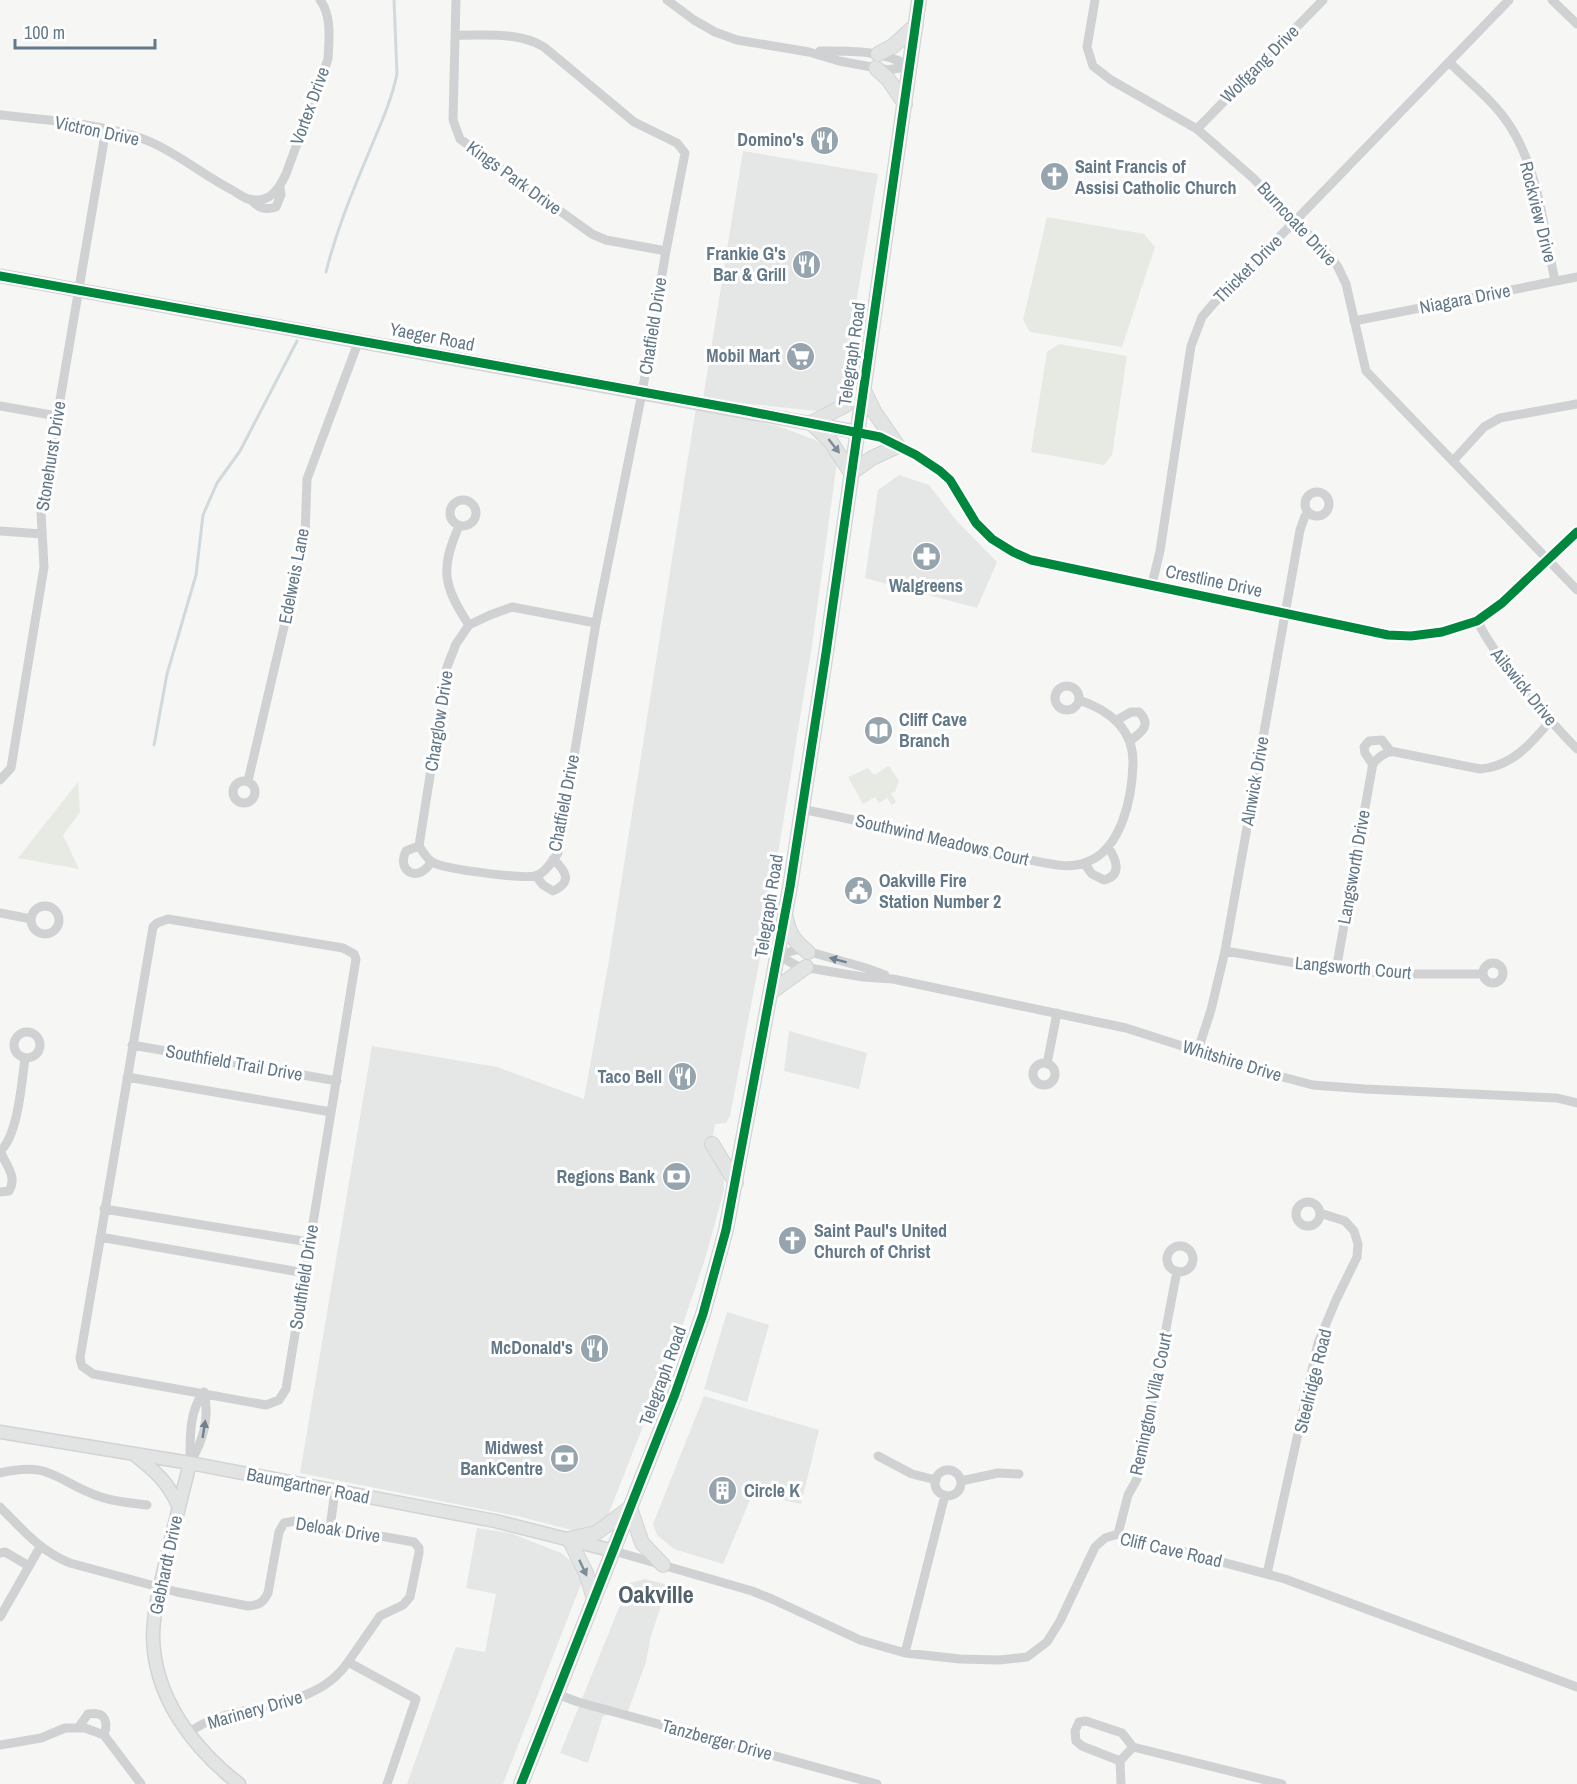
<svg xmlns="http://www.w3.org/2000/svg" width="1577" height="1784" font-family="'Archivo Narrow',sans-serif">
<rect width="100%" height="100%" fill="#f6f6f5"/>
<path fill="#e5e6e6" d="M743,151L878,174L847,356L842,399L828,410L817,411L703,399Z
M696,407L781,427L815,440L829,447L837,462L812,645L767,921L730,1116L726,1123L715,1124L710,1152L720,1166L724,1179V1190L706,1256L681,1330L605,1523L598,1529L575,1531L521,1517L300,1473L372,1046L497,1067L584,1099L608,966Z
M899,475L929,485L956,520L997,562L977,608L865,578L878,490Z
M789,1031L867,1053L859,1089L784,1071Z
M727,1312L769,1325L747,1402L704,1389Z
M704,1396L819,1430L801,1504L753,1493L723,1564L674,1549L657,1535L653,1524Z
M477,1528L510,1533L561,1553L572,1562L581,1575V1584L503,1784H407L456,1647L485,1652L496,1594L466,1588Z
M645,1579L668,1585L651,1636L646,1662L628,1711L603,1716L588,1763L560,1753L629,1583Z"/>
<path fill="#e6eae3" d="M1047,217L1144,234L1155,247L1122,347L1030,332L1023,320Z
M1059,344L1127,356L1112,455L1104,465L1031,452L1047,352Z
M889,766L899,781L895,792L891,793L896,802L892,805L887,798L879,803L875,797L863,804L848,777L868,768L874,775Z
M78,782L80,812L63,835L79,869L18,858Z"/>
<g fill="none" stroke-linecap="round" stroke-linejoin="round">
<path stroke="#d0d9dc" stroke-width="3" d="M326,272C336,232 351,195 367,157C378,130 391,103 397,74L394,0
M154,745L167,674L196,575L203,515L217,483L240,451L297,341"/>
<defs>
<path id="secondary" d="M0,276L857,432
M0,1432L190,1463L495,1521L614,1551
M136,1456C156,1472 168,1482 179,1507
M190,1463C182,1495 174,1526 167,1557C161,1582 154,1608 153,1634C153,1696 192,1747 239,1784"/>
<path id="primary" d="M878,54L893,46L916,25
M876,68L888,79L905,104
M851,473L831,442L811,423L844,406L863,389
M851,473L872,458L898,446L875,413L863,389
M786,918C789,934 795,942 808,952
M771,992L806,967
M712,1144L736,1183
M630,1508L642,1543L663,1565
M594,1599L586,1573L569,1539L596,1533L630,1508
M521,1784L675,1394L703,1314L726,1230L790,887L826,653L919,0"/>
</defs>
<use href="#secondary" stroke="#d1d3d5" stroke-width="15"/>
<use href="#primary" stroke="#d2d3d4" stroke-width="16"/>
<path stroke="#d0d1d2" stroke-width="9" d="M456,0L453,120L460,139L592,234L606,240L666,251
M667,0L694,20L715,32L737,40L809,52L839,61L888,70L910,66
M1095,0L1087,47L1093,66L1111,80L1197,129L1253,178L1329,255L1338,267L1346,284L1366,371L1577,590
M1552,0L1577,24
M455,35C484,36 518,31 544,47L634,122L677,143L685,153L666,251L642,393L596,623L558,853C552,861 545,874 535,876C522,879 446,869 434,863C427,860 423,852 419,846L447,667L456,644L469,625L490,615L512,607L596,623
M820,51C854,51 879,50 910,66
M1449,62C1469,82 1494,101 1510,126C1539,171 1544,230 1555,281
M0,115C47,120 110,124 153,143C181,156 205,176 232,190C237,193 243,197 248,199C269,204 278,191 286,174L328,59C329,41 332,15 320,0
M1197,129L1323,0
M250,199C258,207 264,211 276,207L281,195L280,187
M1354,321L1577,277
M0,406L57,416
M857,432C888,440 930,456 951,481C958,489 961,500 967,509C981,534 1004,549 1031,560L1388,635L1411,636L1442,632L1477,621L1502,603L1577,532
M1453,461L1484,427L1500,418L1577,404
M1305 504a12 12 0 1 1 24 0a12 12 0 1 1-24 0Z
M450 513a13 13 0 1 1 26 0a13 13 0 1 1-26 0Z
M459,526C440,569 443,586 469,625
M0,531L42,534
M1152,584L1160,551L1191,346L1202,317L1214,303L1296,220L1509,0
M1477,621C1503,669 1539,709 1577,749
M1055 698a12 12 0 1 1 24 0a12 12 0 1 1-24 0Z
M1117,720L1131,712H1139C1152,725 1142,732 1130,741
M1373,765L1365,753L1364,747L1369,741L1382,740L1391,752
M0,780L11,768L44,567L41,512L106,129
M248,781L305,537L307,479L359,340
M233 792a11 11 0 1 1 22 0a11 11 0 1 1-22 0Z
M801,809C837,816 873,824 908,833C929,839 949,846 970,850C989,854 1009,856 1029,860C1048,863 1068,870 1087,862C1122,849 1132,797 1133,764C1134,729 1109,710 1079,700
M419,846L406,851C396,871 418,884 431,862
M1084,863L1092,874L1104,880C1123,875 1116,859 1108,847
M536,876L543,885L553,891C573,882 566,871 553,859
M31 920a14 14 0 1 1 28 0a14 14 0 1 1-28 0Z
M0,913L31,919
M168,919L343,948L354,954L356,959L286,1389L279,1400L266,1405L93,1374L82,1366L80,1358L153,927L157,923Z
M1225,951L1336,970L1396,974H1482
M778,955L797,966L863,977L893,979L1126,1028L1260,1071L1313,1085L1365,1089L1557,1098L1577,1103
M778,955L800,949L866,968L885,975
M1483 973a10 10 0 1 1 20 0a10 10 0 1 1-20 0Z
M1336,970L1373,763L1381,756L1390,751L1480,769C1511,767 1531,744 1550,721
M14 1045a13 13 0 1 1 26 0a13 13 0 1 1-26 0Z
M132,1045L337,1081
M1198,1050L1211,1010L1225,951L1300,530L1305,516L1309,513
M1033 1074a11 11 0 1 1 22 0a11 11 0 1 1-22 0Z
M1047,1064L1057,1013
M127,1077L331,1112
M0,1151C18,1137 22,1080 25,1058
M0,1192L9,1191C18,1176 5,1165 0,1150
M1296 1214a12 12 0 1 1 24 0a12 12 0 1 1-24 0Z
M104,1209L309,1242
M100,1237L305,1273
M1167 1259a13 13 0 1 1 26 0a13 13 0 1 1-26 0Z
M878,1456L912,1474L936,1480
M190,1461C190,1438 189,1410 204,1392
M190,1463C203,1441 210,1419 204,1392
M935 1483a13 13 0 1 1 26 0a13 13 0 1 1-26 0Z
M0,1473C53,1460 57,1483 101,1497C115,1502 132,1503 147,1505
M961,1481L998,1473L1019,1474
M0,1507C22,1529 40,1551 70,1563L177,1592L248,1606C259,1605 263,1603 268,1593L279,1532L284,1523L295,1521L414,1542L419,1548V1553L410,1597L403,1605L380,1616L348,1662L416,1699L387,1784
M330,1528L335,1491
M1118,1534L1128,1495L1137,1479L1140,1465L1177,1271
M614,1551L752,1591L772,1599L860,1640L905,1653L960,1659L999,1660L1027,1657L1047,1642L1060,1621L1095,1547L1105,1538L1118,1534L1285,1579L1577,1687
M0,1553L5,1552L29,1566
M1267,1574L1318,1343L1336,1300L1357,1257L1358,1244L1354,1231L1345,1221L1320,1213
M0,1617L40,1547
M905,1653L945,1495
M557,1694L578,1702L877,1784
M78,1728L88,1714C104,1711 109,1720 104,1735
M188,1733C197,1727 207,1721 217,1718C263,1703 319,1705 348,1662
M0,1745L41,1738L65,1728H85L104,1735L141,1784
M1120,1761L1082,1746L1076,1741L1075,1731L1079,1722L1086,1721L1122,1733L1133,1747L1282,1784
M1121,1784L1120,1761L1133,1747"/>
<use href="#secondary" stroke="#e2e3e3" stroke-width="12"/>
<use href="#primary" stroke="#e2e3e3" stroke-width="14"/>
<defs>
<path id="cycleway" d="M0,276L742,410L880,437L916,455L940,471L950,480L976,523L992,539L1013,552L1031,560L1388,635L1411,636L1442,632L1477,621L1502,603L1577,532
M521,1784L675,1394L703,1314L726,1230L790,887L826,653L919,0"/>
</defs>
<use href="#cycleway" stroke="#fff" stroke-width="13"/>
<use href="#cycleway" stroke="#00873e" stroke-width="9"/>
</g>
<defs><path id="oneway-solid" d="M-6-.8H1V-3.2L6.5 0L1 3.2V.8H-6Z" transform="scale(1.5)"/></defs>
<g fill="#7c8d9a">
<use href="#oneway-solid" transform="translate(834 446) rotate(52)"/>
<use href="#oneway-solid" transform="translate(583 1568) rotate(65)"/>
</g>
<g fill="#6e818f">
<use href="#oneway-solid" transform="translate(838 960) rotate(-165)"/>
<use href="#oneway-solid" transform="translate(204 1429) rotate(-81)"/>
</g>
<defs>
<symbol id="restaurant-disc" viewBox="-11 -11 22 22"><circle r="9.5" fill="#96a4ae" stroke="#fff"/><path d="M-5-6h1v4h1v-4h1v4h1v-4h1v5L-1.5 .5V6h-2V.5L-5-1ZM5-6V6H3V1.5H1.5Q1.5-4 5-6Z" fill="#fff"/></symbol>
<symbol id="church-disc" viewBox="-11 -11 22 22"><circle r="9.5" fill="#96a4ae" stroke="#fff"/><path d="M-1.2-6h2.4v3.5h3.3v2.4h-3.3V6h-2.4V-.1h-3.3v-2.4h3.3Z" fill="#fff"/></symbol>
<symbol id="supermarket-disc" viewBox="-11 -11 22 22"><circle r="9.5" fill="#96a4ae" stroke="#fff"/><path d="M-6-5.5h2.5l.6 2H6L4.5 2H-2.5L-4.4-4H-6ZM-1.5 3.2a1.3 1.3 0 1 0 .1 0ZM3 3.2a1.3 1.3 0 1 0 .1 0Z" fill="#fff"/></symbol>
<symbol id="pharmacy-disc" viewBox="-11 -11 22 22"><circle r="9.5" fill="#96a4ae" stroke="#fff"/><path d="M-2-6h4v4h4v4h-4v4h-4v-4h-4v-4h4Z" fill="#fff"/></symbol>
<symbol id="library-disc" viewBox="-11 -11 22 22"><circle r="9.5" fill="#96a4ae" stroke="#fff"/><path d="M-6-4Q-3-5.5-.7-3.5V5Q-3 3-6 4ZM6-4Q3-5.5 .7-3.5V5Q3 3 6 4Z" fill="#fff"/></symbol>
<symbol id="civic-disc" viewBox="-11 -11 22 22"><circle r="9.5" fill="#96a4ae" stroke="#fff"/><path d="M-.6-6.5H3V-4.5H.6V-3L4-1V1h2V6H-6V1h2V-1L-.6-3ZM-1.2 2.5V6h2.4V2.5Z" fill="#fff"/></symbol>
<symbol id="bank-disc" viewBox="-11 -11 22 22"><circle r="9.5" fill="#96a4ae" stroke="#fff"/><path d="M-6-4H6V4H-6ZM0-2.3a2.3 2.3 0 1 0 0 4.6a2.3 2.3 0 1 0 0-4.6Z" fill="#fff"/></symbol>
<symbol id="building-disc" viewBox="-11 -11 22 22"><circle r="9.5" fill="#96a4ae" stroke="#fff"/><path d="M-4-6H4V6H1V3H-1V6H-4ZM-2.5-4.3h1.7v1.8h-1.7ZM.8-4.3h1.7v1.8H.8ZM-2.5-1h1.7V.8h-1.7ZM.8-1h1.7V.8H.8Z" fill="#fff"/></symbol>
</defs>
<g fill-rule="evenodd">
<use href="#restaurant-disc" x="808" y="124" width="33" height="33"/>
<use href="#church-disc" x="1038" y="160" width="33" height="33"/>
<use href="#restaurant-disc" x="790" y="248" width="33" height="33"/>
<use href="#supermarket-disc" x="784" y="340" width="33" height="33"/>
<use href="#pharmacy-disc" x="910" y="540" width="33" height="33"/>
<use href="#library-disc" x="862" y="714" width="33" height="33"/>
<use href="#civic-disc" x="842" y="874" width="33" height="33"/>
<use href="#restaurant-disc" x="666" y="1060" width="33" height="33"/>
<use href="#bank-disc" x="660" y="1160" width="33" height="33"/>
<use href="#church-disc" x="776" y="1224" width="33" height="33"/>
<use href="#restaurant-disc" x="578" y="1332" width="33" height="33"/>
<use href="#bank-disc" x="548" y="1442" width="33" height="33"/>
<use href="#building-disc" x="706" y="1474" width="33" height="33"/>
</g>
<g text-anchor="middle" stroke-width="6" stroke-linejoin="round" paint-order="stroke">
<g font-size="18" fill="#637888" stroke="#fff">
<text transform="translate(1260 64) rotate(-45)" y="6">Wolfgang Drive</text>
<text transform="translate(310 106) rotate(-70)" y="6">Vortex Drive</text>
<text transform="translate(97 131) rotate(12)" y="6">Victron Drive</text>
<text transform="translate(514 178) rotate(36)" y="6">Kings Park Drive</text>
<text transform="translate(1538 212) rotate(76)" y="6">Rockview Drive</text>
<text transform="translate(1297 224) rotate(47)" y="6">Burncoate Drive</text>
<text transform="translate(1248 269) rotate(-45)" y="6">Thicket Drive</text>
<text transform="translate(1465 299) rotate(-11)" y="6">Niagara Drive</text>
<text transform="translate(653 326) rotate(-81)" y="6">Chatfield Drive</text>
<text transform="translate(432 337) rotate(11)" y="6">Yaeger Road</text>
<text transform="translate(852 354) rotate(-82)" y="6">Telegraph Road</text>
<text transform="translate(51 456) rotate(-81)" y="6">Stonehurst Drive</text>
<text transform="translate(294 576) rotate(-79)" y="6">Edelweis Lane</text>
<text transform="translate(1214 581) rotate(12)" y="6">Crestline Drive</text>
<text transform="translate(1524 687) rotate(51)" y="6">Ailswick Drive</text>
<text transform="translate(439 721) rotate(-81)" y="6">Charglow Drive</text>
<text transform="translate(1255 781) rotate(-80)" y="6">Alnwick Drive</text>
<text transform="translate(564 803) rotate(-79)" y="6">Chatfield Drive</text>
<text transform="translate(942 840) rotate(13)" y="6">Southwind Meadows Court</text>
<text transform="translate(1354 867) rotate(-80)" y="6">Langsworth Drive</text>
<text transform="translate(769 906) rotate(-81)" y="6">Telegraph Road</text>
<text transform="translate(1353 968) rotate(5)" y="6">Langsworth Court</text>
<text transform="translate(1232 1061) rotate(17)" y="6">Whitshire Drive</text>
<text transform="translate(234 1063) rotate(10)" y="6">Southfield Trail Drive</text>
<text transform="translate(304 1277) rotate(-81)" y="6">Southfield Drive</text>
<text transform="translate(663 1376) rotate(-70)" y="6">Telegraph Road</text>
<text transform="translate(1313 1381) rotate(-76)" y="6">Steelridge Road</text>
<text transform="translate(1151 1404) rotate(-78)" y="6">Remington Villa Court</text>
<text transform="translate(308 1486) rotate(11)" y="6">Baumgartner Road</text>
<text transform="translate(338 1530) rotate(9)" y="6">Deloak Drive</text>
<text transform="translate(1171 1550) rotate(13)" y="6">Cliff Cave Road</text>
<text transform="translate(166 1565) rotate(-78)" y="6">Gebhardt Drive</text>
<text transform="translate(255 1710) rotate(-16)" y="6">Marinery Drive</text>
<text transform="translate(717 1740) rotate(15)" y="6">Tanzberger Drive</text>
</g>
<g font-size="18" font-weight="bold" fill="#637888" stroke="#fff" text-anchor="end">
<text x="804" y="146">Domino's</text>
<text x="1075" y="173" text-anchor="start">Saint Francis of<tspan x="1075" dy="21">Assisi Catholic Church</tspan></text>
<text x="786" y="260">Frankie G's<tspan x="786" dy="21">Bar &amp; Grill</tspan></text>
<text x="780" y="362">Mobil Mart</text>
<text x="926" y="592" text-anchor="middle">Walgreens</text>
<text x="899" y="726" text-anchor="start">Cliff Cave<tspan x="899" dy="21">Branch</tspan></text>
<text x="879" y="887" text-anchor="start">Oakville Fire<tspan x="879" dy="21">Station Number 2</tspan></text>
<text x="662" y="1083">Taco Bell</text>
<text x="655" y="1183">Regions Bank</text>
<text x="814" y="1237" text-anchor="start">Saint Paul's United<tspan x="814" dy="21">Church of Christ</tspan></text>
<text x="573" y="1354">McDonald's</text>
<text x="543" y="1454">Midwest<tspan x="543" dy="21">BankCentre</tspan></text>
<text x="744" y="1497" text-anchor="start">Circle K</text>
</g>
<g font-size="24" font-weight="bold" fill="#52616c" stroke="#fff">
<text x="656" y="1603">Oakville</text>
</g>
</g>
<path d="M15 39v9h140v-9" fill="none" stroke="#637888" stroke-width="3"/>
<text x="24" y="39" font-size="18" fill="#637888" stroke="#ffffff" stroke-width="4.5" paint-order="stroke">100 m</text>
</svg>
